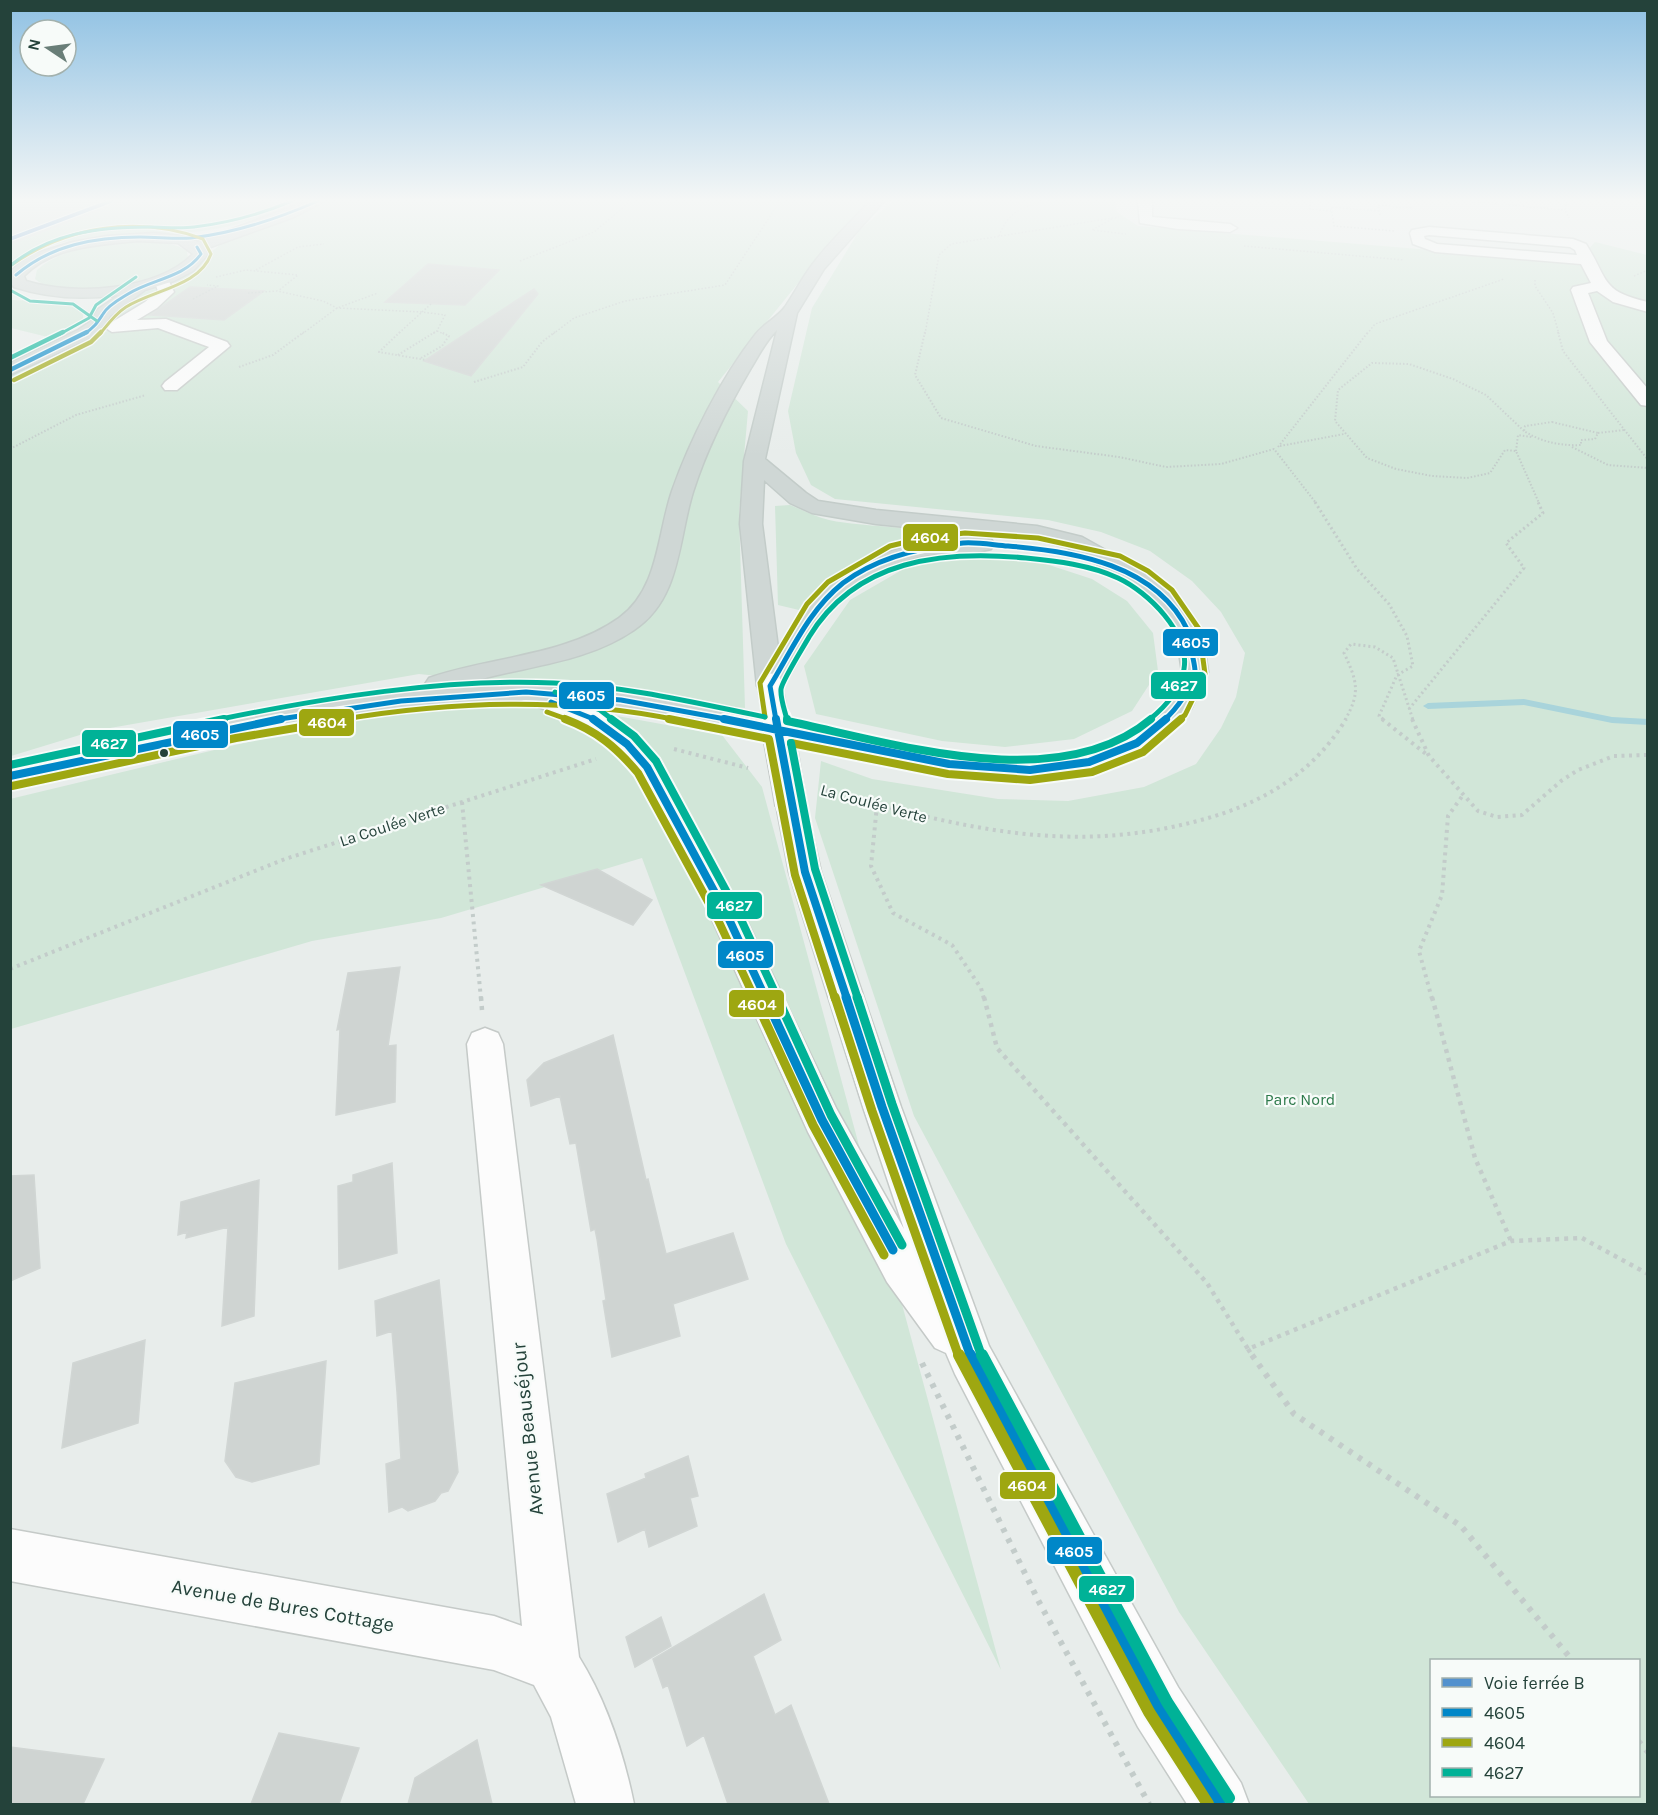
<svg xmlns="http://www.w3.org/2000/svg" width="1658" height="1815" font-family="Karla,sans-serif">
<rect width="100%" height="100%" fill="#e8edeb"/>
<path fill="#d6dedb" d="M11,201H127L11,245Z"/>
<path fill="#d1e6d8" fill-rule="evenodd" d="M127,201H302C291,208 279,211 268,215C239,225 207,232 177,233C121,236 61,232 11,263L10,245Z
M316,201H879L812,266L718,382L748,411L739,513L745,708L419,674L93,731L11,756L10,376L129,321L222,243Z
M893,201H1115L1117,212L1138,226L1577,262L1595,242L1647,255V1804H1309L1179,1612L914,1116L815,818L821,761L872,779L998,799L1068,801L1144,787L1196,764L1221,728L1236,697L1245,653L1221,612L1192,581L1150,551L1101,532L1048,520L835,499L811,485L796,453L788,411L812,308L859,231ZM1432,1660H1638V1796H1432Z
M142,242C157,242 174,242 187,251L188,259C166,285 61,303 35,279L37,270C64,246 107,243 142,242Z
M157,288L159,291L155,298L114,321L118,308L138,294Z
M11,300C26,301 74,296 82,311C83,312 83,320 84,321L60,340L11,328Z
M790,505C803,510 816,517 829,520C868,528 912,525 949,536C911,540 868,552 836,575C823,584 811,599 799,610L778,605L775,506Z
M998,558L1043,563L1092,579L1127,601L1153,633L1158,671L1132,711L1074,739L1005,747L942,741L816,714L804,666L850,600L907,567L953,559Z
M496,694L722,735L762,787L1001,1670L786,1244L642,858L441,918L312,941L11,1029L10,799L264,738Z"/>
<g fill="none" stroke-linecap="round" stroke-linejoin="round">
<path fill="#a9d4db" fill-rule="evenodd" d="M1524,699L1612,717L1648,719V725L1612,723L1524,705L1428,709L1423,706L1428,703Z"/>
</g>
<path fill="#cfd4d2" stroke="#d1d6d4" stroke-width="1.5" d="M428,264L499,270L465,305L385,302Z
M190,287L264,291L224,320L150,315Z
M534,289L538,294L471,376L424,361Z
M597,869L652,900L633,925L541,885Z
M400,967L388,1046L396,1045L395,1102L336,1115L340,1029L337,1030L348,973Z
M613,1035L646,1180L648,1179L666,1254L733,1233L748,1279L673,1304L680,1336L612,1357L603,1301L606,1300L597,1239L595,1229L591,1231L576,1143L570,1144L560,1096L531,1106L527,1080L544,1063Z
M392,1163L397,1253L339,1269L338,1186L353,1182V1175Z
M34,1175L40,1268L10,1281V1176Z
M259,1180L254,1316L222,1326L228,1227L186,1238L187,1232L178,1235L181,1202Z
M439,1280L458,1472L448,1491L441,1493L435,1501L408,1511L402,1507L389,1512L386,1464L401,1459L397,1392L392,1331L377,1336L375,1301Z
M145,1340L138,1423L62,1448L73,1363Z
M326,1361L319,1464L252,1482L236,1477L225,1461L235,1383Z
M688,1456L698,1496L690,1498L697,1526L649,1547L645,1529L618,1542L607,1494L646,1478L645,1474Z
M764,1594L781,1640L753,1656L775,1715L791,1705L829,1804H728L704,1735L687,1746L668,1685L663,1688L653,1659Z
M661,1617L671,1646L635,1667L626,1637Z
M279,1733L359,1748L339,1804H251Z
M477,1740L492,1804H408L415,1778Z
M10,1747L104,1759L83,1804H10Z"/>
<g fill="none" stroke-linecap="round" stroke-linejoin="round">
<defs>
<path id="minor" d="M1138,201H1152V217L1230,224L1237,228L1230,232L1178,229L1140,223Z
M1429,227L1573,239L1586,244C1609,280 1600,291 1648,302V312L1613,302L1597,291L1588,293L1607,341L1648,389V406L1641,405L1590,342L1571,290L1573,287L1591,283L1581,264L1435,252L1413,244L1410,233L1412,230ZM1429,235L1570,247L1575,250L1577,255L1437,244L1425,239L1424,236Z
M162,275L167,277L174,292L157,308L137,320L166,319L227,342L230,346L177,390H165L162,386L165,382L209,347L158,328L112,332L104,327L145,302L158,291L154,280Z
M526,684L604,713L637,737L657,760L744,915L836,1108L904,1229L863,1107L789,872L776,804L780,797L791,794L802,797L806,804L821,872L901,1107L989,1346L1178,1687L1241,1783L1249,1804H1187L1138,1727L955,1374L946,1353L935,1348L887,1282L808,1132L710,915L635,772L617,751L584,725L516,698L513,692L516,686Z
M485,1028L498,1033L503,1044L579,1657C606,1700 624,1755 634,1804H576L551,1717L534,1685L494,1670L10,1581V1529L494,1616L522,1626L467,1044L472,1033Z"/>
<path id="major" d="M307,201H325L294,217L205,249L208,254L193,271L174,281L145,290L110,316L103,329L90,338L10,375V363L78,330L90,322L97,310L119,295C83,300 48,298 14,287L10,282V272L21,262L34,254L72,242L107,236L154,233L182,236L198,242ZM138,241L178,243L193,254C157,291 74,296 26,281L24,276C53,246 99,245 138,241Z
M870,201H884L824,269L797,313L765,459L806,493L818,501L876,510L1037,526L1082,537L1150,575L1174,593L1202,632L1208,672L1191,709L1147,750L1089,772L1030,780L949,774L658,715L591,705L526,700L398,708L336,719L234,737L10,786V766L234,719L398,692L428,690L425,684L429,678C489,657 566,656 619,618C659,589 657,535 672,491C690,440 721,378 755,335C763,324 777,318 785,307C794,294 802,278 812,265C829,242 851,222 870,201ZM777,330L744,461L740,524L757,686L761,692L770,694L779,692C793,672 803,649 816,628C839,592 877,567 919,557C942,551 968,555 991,549L994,544L991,539C971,534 947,538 927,542C855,556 815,586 778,648L762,524L764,480L790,503L812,513L876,524L1037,540L1066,547L1134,585L1156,603L1176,632L1182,672L1166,704L1127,736L1084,753L1030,760L949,754L658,697L591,689L526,684L452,688C512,666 580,667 634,630C681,599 678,540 693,492C707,448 728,407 751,368C759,355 765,342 777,330Z"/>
</defs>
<use href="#minor" stroke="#c5cac8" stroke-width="3"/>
<use href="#major" stroke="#c3ccc9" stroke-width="3"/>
<path stroke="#c3ccca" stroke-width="1.5" stroke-dasharray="1.5 2" stroke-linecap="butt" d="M1310,201V209L1331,211
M1343,201H1350
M1467,201L1498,204
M1497,201L1498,204L1565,210
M1567,201L1565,210L1569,218
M1379,211L1331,207L1334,226L1394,231
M1380,215L1378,205L1412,208
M1112,219L1092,230L1126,234
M999,236C1008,212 1022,206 1046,201
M1244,246L1404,260
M520,261L594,232L631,201
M256,270L298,247L324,244
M1634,276L1648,270
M216,277L246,270L298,275L278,291
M1535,280V286L1553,313L1559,334
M248,293L277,291L323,301L337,308L422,312L398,334
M193,299L218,286L207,285
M431,304L422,312L445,315L437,331L432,334
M437,331L444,334
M302,334L337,308L378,293
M553,334L574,318L625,301L725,285L780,201
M925,334L939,255L951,244L1119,217
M1367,334L1375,324L1504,279"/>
<path stroke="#c3ccca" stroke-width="2" stroke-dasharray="1.5 2" stroke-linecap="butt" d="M400,332L379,352L426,360
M925,332L915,375L941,418L1036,446L1119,457L1166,467L1221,464L1274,449L1316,503
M1558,332L1563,351L1648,460
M398,355L435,332
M421,358L442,346L449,336L441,332
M239,367L273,355L304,332
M474,382L523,367L542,342L555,332
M1552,422L1598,433L1595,439L1581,440V445C1561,446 1541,442 1524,431L1525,426Z
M1524,431L1486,395L1453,379L1409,364L1372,363L1338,390L1335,421L1367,458L1396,469L1432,476L1467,478L1490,473L1505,450L1516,451L1539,503
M1598,433L1624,430
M1280,446L1344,434
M1278,447L1368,332
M1572,447L1608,465L1648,468
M10,449L76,415L146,395
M1516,451L1518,435L1532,437"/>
<path stroke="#c3ccca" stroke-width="3" stroke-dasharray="2 3" stroke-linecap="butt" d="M1315,502L1357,569L1389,604L1407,636L1413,666L1397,675L1379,716L1384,720
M1409,709L1524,568L1506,543L1543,513L1538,502
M1345,720C1361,692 1357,681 1344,653L1351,644L1375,647L1393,658L1413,720"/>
<path stroke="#c3ccca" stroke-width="4" stroke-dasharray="3 4.5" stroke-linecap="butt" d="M1382,719L1426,754
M1412,719L1429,756L1478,811L1497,817L1522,815L1561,781L1578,770L1614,756L1648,755
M674,749L748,768
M825,790C956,826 1066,857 1201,820C1261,804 1313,774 1346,719
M462,802L481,999
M877,805L871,866L893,913L952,945L981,988L984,999
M10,969L285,859L596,759
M1432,999L1419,951L1442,895L1448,816L1463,795"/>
<path stroke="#c3ccca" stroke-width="4.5" stroke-dasharray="4 5" stroke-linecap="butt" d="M481,997L482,1010
M984,997L997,1048L1207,1283L1248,1349L1511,1241L1582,1238L1648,1274
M1432,997L1475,1158L1511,1241
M1248,1349L1253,1357"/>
<path stroke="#c3ccca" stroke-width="6" stroke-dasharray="4.5 7" stroke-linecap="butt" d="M1252,1355L1294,1414L1461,1526L1572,1660
M922,1363L1039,1602L1149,1804
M1638,1741L1648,1752"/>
<use href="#minor" fill="#fcfcfc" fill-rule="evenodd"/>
<use href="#major" fill="#cfd7d5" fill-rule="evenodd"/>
<defs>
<path id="minor-bridge-far1" d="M770,686L776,720"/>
<path id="minor-bridge" d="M776,719L791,804"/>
</defs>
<use href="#minor-bridge-far1" stroke="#c5cac8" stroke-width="27" stroke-linecap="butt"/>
<use href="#minor-bridge" stroke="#c5cac8" stroke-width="34" stroke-linecap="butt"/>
<use href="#minor-bridge-far1" stroke="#fcfcfc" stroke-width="25"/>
<use href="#minor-bridge" stroke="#fcfcfc" stroke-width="32"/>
<defs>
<path id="bus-1-far5" d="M16,275C51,245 95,237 140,237C157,237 174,239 191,238C236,233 277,219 318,201
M84,334C94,328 97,323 103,314C108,305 120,299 128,294C152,279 184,278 201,254L197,247"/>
<path id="bus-1-far4" d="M10,370L87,332"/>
<path id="bus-1-far3" d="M551,702L596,720
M273,720L401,701L526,692L621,700L731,720
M776,720L770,686C792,650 809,610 843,583C876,558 923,547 963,543C978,542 994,545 1008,546C1074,551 1157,565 1188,631C1191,637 1191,647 1192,653C1193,659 1195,666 1195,671C1193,687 1175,711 1164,720"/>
<path id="bus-1-far2" d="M593,719L627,744L647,767L727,915L766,999
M724,719L778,730
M776,719L778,730L949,764L1030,770L1089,762L1137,743L1166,719
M778,730L805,872L847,999
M10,776L281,719"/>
<path id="bus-1-far1" d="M765,997L822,1120L893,1250
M846,997L882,1107L971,1357"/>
<path id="bus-1" d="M970,1355L1158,1707L1220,1804"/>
<path id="bus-2-far5" d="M10,266C66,226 138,215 203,239L211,254C200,286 153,290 126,307C115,314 108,324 100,334"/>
<path id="bus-2-far4" d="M14,380L91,342L101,332"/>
<path id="bus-2-far3" d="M547,712L569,720
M765,717L760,683L807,604L828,582L890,546L923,538L965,533L1038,538L1120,556L1148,571L1172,590L1199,629L1205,674L1185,715L1179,720
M339,720C451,701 565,697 677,720"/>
<path id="bus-2-far2" d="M565,719C597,731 616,747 638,773L718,920L755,999
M669,719L769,739L795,875L835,999
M791,743L948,774L1030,780L1092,772L1143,752L1181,719
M12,786L236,738L348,719"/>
<path id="bus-2-far1" d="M754,997L813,1125L884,1255
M835,997L872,1111L959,1357"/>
<path id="bus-2" d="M959,1355L1149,1712L1208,1804"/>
<path id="bus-3-far5" d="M10,266C49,233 99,227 148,227C164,227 179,229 194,227C228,223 261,214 292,201
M10,290L30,301L73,304L97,321
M60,334L89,318L96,305L136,277"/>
<path id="bus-3-far4" d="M10,358L63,332"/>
<path id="bus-3-far3" d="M555,692L600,710L613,720
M216,720C323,698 446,678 554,683C625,686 696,703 765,717
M787,720C785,711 780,698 781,689C782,681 804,646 809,637C856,559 943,550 1026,558C1057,561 1090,565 1118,578C1148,592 1190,633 1184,669C1181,690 1165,707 1149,720"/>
<path id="bus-3-far2" d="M611,719L634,736L656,761L737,911L778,999
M787,719V721C893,743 1059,797 1151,719
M791,743L815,869L858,999
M10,765L224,719"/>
<path id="bus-3-far1" d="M777,997L831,1115L902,1245
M857,997L892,1104L982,1357"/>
<path id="bus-3" d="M982,1355L1167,1702L1229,1798"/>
</defs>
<use href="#bus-1-far5" stroke="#f7fbf9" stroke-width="5"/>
<use href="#bus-1-far4" stroke="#f7fbf9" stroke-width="7"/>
<use href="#bus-1-far3" stroke="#f7fbf9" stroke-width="8"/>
<use href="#bus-1-far2" stroke="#f7fbf9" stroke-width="12"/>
<use href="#bus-1-far1" stroke="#f7fbf9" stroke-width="14"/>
<use href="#bus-1" stroke="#f7fbf9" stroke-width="16"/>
<use href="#bus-2-far5" stroke="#f7fbf9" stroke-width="5"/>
<use href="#bus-2-far4" stroke="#f7fbf9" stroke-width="7"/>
<use href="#bus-2-far3" stroke="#f7fbf9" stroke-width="8"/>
<use href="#bus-2-far2" stroke="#f7fbf9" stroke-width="12"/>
<use href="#bus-2-far1" stroke="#f7fbf9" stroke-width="14"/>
<use href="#bus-2" stroke="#f7fbf9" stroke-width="16"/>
<use href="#bus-3-far5" stroke="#f7fbf9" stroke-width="5"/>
<use href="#bus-3-far4" stroke="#f7fbf9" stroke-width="7"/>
<use href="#bus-3-far3" stroke="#f7fbf9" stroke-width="8"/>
<use href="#bus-3-far2" stroke="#f7fbf9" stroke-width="12"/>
<use href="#bus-3-far1" stroke="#f7fbf9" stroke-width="14"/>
<use href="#bus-3" stroke="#f7fbf9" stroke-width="16"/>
<use href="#bus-1-far5" stroke="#0087c8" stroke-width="3"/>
<use href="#bus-1-far4" stroke="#0087c8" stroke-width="4.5"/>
<use href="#bus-1-far3" stroke="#0087c8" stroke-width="5"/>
<use href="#bus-1-far2" stroke="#0087c8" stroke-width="8"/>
<use href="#bus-1-far1" stroke="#0087c8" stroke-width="9"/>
<use href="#bus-1" stroke="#0087c8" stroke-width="12"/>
<use href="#bus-2-far5" stroke="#9ea711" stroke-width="3"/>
<use href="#bus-2-far4" stroke="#9ea711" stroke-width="4.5"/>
<use href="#bus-2-far3" stroke="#9ea711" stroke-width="5"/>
<use href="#bus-2-far2" stroke="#9ea711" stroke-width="8"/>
<use href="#bus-2-far1" stroke="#9ea711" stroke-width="9"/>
<use href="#bus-2" stroke="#9ea711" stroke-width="12"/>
<use href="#bus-3-far5" stroke="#00b297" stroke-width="3"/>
<use href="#bus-3-far4" stroke="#00b297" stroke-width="4.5"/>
<use href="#bus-3-far3" stroke="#00b297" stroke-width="5"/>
<use href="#bus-3-far2" stroke="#00b297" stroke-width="8"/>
<use href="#bus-3-far1" stroke="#00b297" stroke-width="9"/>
<use href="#bus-3" stroke="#00b297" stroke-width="12"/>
<defs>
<path id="rail-1" d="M10,239L111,201"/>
</defs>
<use href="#rail-1" stroke="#f7fbf9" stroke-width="6"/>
<use href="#rail-1" stroke="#5291ce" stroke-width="4"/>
</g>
<linearGradient id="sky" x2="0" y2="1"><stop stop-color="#8fc1e3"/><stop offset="0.44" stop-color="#f5f7f6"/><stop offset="1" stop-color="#f5f7f6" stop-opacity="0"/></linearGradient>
<rect width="1658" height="456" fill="url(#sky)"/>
<circle fill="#24423a" stroke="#f7fbf9" stroke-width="2" cx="164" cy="753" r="5"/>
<g text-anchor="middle" stroke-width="4.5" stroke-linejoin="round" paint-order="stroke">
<g font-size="16" fill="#24423a" stroke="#f7fbf9">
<text transform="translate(874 803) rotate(15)" y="6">La Coulée Verte</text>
<text transform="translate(392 824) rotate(-18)" y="6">La Coulée Verte</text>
</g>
<g font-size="16" fill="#2d7a4b" stroke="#f7fbf9">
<text x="1300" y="1105">Parc Nord</text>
</g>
<g font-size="20" fill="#24423a" stroke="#f7fbf9">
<text transform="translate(527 1429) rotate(-96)" y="7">Avenue Beauséjour</text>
<text transform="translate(283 1605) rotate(10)" y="7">Avenue de Bures Cottage</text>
</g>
</g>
<g stroke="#f7fbf9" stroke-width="2">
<rect x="902" y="523" width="57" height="29" rx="6" fill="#9ea711"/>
<rect x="1162" y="628" width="57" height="29" rx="6" fill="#0087c8"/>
<rect x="1150" y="671" width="57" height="29" rx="6" fill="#00b297"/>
<rect x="558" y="681" width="57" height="29" rx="6" fill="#0087c8"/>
<rect x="298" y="708" width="57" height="29" rx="6" fill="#9ea711"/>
<rect x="172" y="720" width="57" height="29" rx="6" fill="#0087c8"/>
<rect x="81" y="729" width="56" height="29" rx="6" fill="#00b297"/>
<rect x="706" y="891" width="57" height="29" rx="6" fill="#00b297"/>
<rect x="717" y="940" width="57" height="29" rx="6" fill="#0087c8"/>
<rect x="728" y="989" width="57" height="29" rx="6" fill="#9ea711"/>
<rect x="999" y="1471" width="57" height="29" rx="6" fill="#9ea711"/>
<rect x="1046" y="1536" width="57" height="29" rx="6" fill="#0087c8"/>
<rect x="1078" y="1575" width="57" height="28" rx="6" fill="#00b297"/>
</g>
<g font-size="16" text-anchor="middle" font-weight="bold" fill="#fff">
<text x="930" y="543">4604</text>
<text x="1191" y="648">4605</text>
<text x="1179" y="691">4627</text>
<text x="586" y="701">4605</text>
<text x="327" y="728">4604</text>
<text x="200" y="740">4605</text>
<text x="109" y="749">4627</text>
<text x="734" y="911">4627</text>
<text x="745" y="961">4605</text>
<text x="757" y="1010">4604</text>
<text x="1027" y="1491">4604</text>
<text x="1074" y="1557">4605</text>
<text x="1107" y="1595">4627</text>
</g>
<rect width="1658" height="1815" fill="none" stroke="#24423a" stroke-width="24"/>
<rect x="1430" y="1659" width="210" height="138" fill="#f7fbf9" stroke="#a3b1ad" stroke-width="1.5"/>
<rect x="1442" y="1678" width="30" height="9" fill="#5291ce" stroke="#a3b1ad" stroke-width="1.5"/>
<text x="1484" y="1689" font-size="18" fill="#24423a">Voie ferrée B</text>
<rect x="1442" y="1708" width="30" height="9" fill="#0087c8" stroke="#a3b1ad" stroke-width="1.5"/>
<text x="1484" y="1719" font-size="18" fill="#24423a">4605</text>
<rect x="1442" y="1738" width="30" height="9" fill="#9ea711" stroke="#a3b1ad" stroke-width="1.5"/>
<text x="1484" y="1749" font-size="18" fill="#24423a">4604</text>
<rect x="1442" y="1768" width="30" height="9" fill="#00b297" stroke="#a3b1ad" stroke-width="1.5"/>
<text x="1484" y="1779" font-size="18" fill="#24423a">4627</text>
<g transform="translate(48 48) rotate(283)"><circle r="28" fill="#f7fbf9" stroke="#a3b1ad" stroke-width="1.5"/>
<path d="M0-4.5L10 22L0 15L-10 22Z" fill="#697e78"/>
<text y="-9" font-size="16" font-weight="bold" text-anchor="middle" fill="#24423a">N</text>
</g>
</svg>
